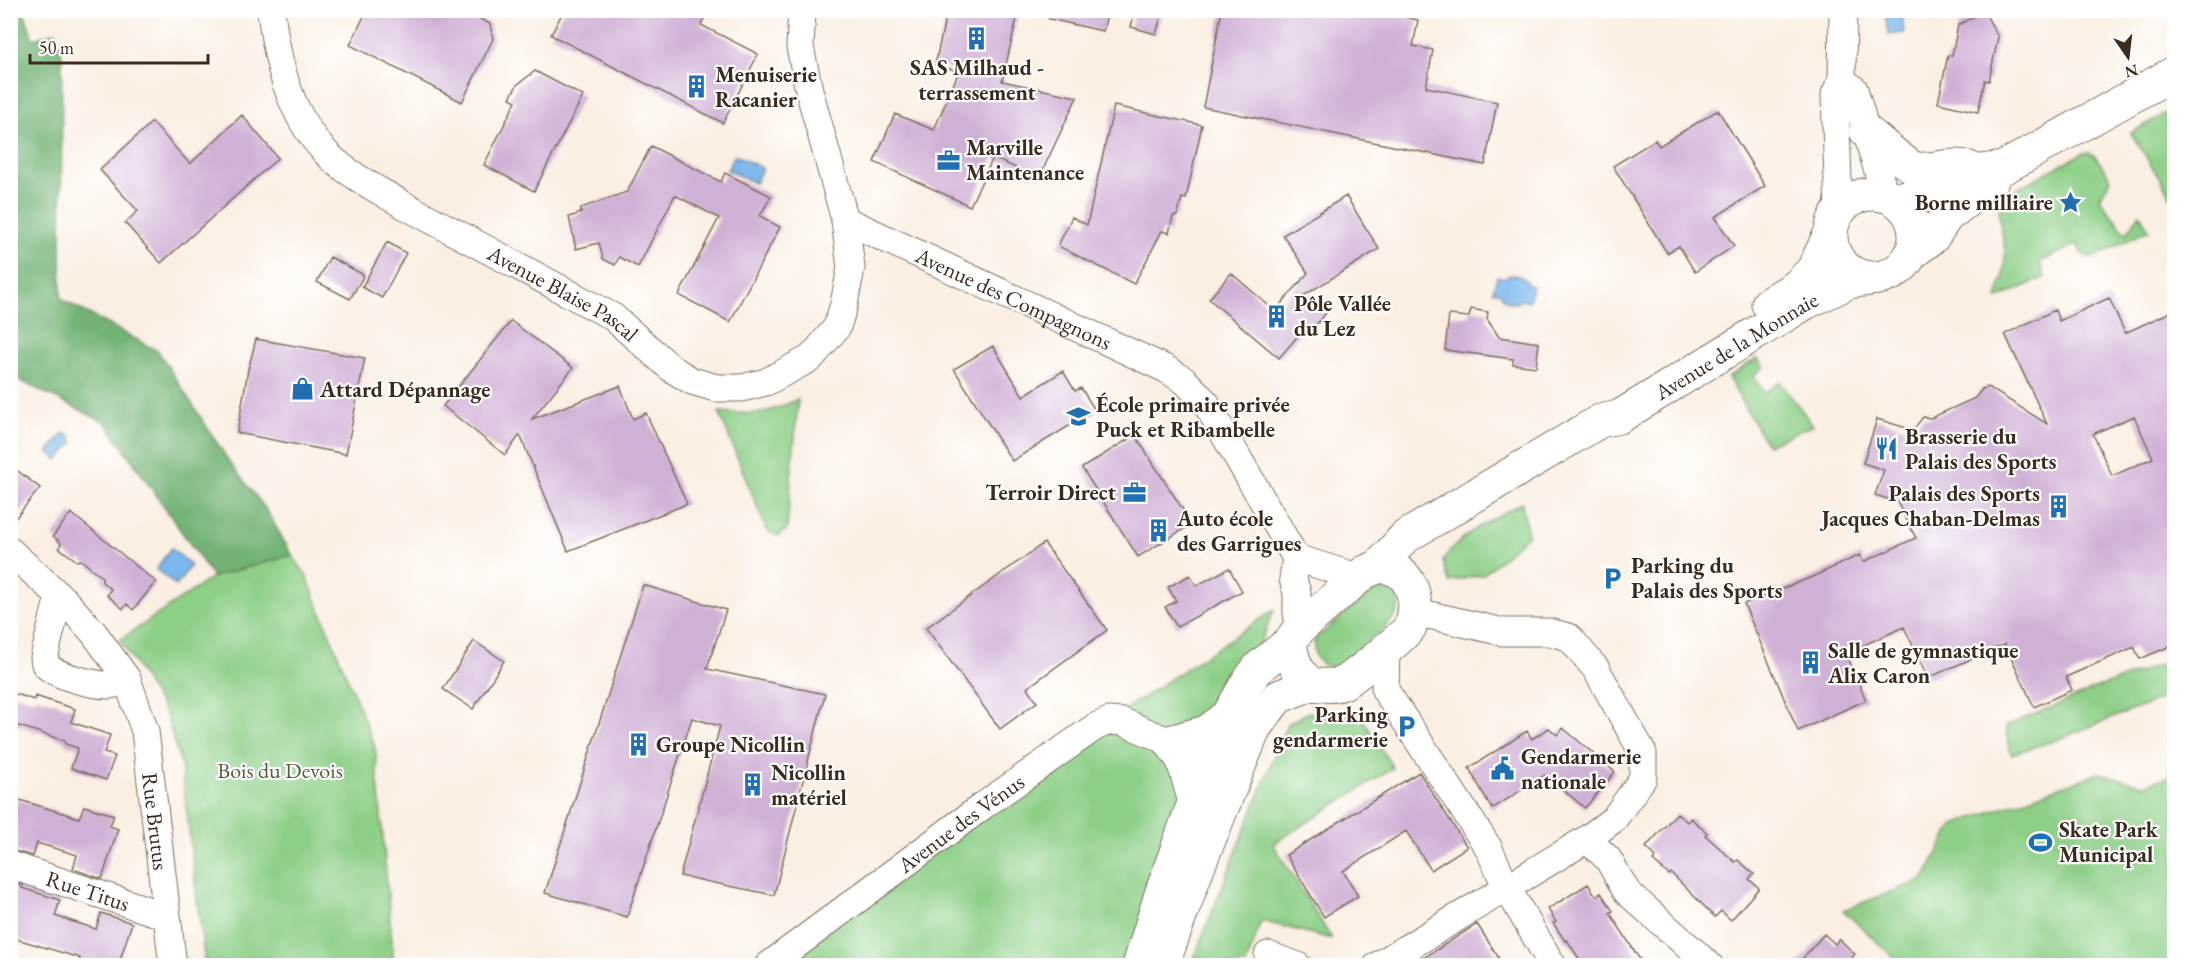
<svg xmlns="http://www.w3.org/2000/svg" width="2185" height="976" font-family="'EB Garamond',serif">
<rect width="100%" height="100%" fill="#fff"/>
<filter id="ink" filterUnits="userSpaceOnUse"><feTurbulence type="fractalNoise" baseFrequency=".0167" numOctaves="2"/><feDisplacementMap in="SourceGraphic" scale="12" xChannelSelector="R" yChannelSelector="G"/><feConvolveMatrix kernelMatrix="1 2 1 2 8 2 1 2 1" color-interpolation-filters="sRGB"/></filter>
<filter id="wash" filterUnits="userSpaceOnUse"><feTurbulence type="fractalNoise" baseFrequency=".008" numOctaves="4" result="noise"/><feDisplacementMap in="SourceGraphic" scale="24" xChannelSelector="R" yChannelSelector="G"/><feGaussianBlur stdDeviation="1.35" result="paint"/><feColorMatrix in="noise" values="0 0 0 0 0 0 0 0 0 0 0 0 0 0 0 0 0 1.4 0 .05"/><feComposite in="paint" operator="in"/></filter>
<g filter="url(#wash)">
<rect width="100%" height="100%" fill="#faefe2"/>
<path fill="#8dcf87" stroke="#647c52" stroke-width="1.5" d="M2174,108V202L2131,133Z
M2089,152L2095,156L2111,179L2099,198L2126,234L2140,214L2149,230L2092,258L2082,254L2077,244L2040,262L2045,277L1997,299C2001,284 2006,269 2005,253C2004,230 1995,222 2001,197L2083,153Z
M1757,358L1764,367L1753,376L1765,392L1780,382L1813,425L1767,445L1728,378Z
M798,399L787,529L778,536L767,531L719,412C754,415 766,415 798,399Z
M1522,503L1528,535L1484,574L1449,582L1443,561C1460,533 1494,518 1522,503Z
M292,555L306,575L375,747L394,965H205L181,764L166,714L120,640L213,577Z
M1385,588L1394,592L1399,600C1399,604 1399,609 1397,613C1391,624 1379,632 1370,640C1358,649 1334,678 1319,661C1313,654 1314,647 1315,639L1375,589Z
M1274,610L1128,965L740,966Z
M2174,659V694L2051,742L2011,754L2006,726L2102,686Z
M1309,712L1327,716L1358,715L1363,719L1393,768L1273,844L1332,939L1261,921L1246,965H1191L1287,724Z
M2099,773L2144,785L2174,775V965H1902L1843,910L1923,880L1953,825Z"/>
<path fill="#72b274" stroke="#566e49" stroke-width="1.5" d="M10,11H24L33,39L56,32L62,55L61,299L158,351L230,463L265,508L292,555L213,577L106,423L11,376Z"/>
<path fill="#7bb7ed" stroke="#5b7086" stroke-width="1.5" d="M1885,11H1902L1904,33L1888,35Z
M735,155L762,168L755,183L727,170Z
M1510,275C1519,275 1524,276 1528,285L1533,286L1529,301L1522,299C1513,307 1504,302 1500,292L1493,291L1497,276L1505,278Z
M64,433L66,435L70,434L71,440L74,442L58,460L48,452Z
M171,548L191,565L176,586L156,569Z"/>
<g id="blocks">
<path fill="#d0b1d6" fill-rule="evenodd" d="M367,10H463L490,24L493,39L462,102L350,45Z
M564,10H708L701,25L758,54L723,123L551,35Z
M947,10H1019L1002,81L1077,97L1039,178L993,158L970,206L874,162L895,114L934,130L959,71L935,65Z
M1050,10H1108L1103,31L1049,19Z
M1135,10H1163L1156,34L1131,27Z
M1222,10H1374L1418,20L1413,46L1433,50L1426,87L1497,102L1485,165L1203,107Z
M1984,11L1998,37L1989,81L1985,80L1978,112L1938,103L1948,55L1952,56L1958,25Z
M535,71L583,96L534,191L484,165L516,101L510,98L517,85Z
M1114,106L1202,125L1186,199L1182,198L1177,216H1173L1169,233L1162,231L1134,284L1058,246L1072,217L1087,225Z
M1718,110L1765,186L1715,217L1734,246L1695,272L1679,246L1667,253L1613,166L1655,140L1659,146Z
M242,115L278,158L161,263L125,223L138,211L100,170L152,122L190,164Z
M651,146L721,182L725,173L771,196L760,216L780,227L730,322L679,295L719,218L675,195L638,267L619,257L615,265L603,259L599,243L576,249L569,217L581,213V208L627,192Z
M1346,196L1379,249L1303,296L1326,313L1308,334L1303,330L1279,358L1209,299L1231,273L1275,311L1308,273L1283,235Z
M387,242L406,253L382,298L362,287Z
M330,257L364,275L350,299L317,282Z
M2109,298L2125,333L2175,310V644L2140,659L2134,647L2066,677L2072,690L2034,707L2005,644L1928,678L1904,627L1846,653L1866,700L1798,731L1744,604L1812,577L1860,555L1863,562L1916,538L1897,502L1875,495L1884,470L1863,463L1877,419L1913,430L1923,417L1931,418L1975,398L1982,389L1988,387L2047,424L2005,334L2055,310L2059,321ZM2134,416L2153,458L2112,476L2093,434Z
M1471,309L1488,312L1487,319L1499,337L1539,343L1536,367L1513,364V359L1445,350L1449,315L1469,317Z
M511,321L573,368L532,419L620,386L633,419L646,413L687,504L568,551L520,435L505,455L443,406Z
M256,339L365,358L346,454L237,433L248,370Z
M993,346L1023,396L1063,371L1075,391L1081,388L1095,410L1012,461L954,369Z
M1135,435L1192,524L1138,557L1082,468Z
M10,465L40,488L10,525Z
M71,513L156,582L133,610L127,604L123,609L107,595L111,589L102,582V577L81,560L77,561L59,548L61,543L53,536Z
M1044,543L1107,630L1027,688L1037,702L1000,729L926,628Z
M1229,568L1242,591L1177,627L1165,607L1176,601L1168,587L1190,575L1196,586Z
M643,585L726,610L707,669L825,694L774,895L680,876L720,726L692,718L627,917L545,893Z
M474,641L504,661L473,709L443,689Z
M10,692L34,700L35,696L75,709L71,722L110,735L104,753L115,756L106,780L71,768L78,748L65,744V741L10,723Z
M1549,728L1557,735L1563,728L1615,772L1585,808L1545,775L1492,809L1469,768L1527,731L1532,739Z
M1419,772L1467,847L1431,870L1406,831L1343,871L1358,896L1324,917L1286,855Z
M10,797L79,818L84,806L114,815L110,826L118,829L102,879L73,869L77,855L37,843L33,856L10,850Z
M1677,813L1687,822L1691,818L1707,833L1705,835L1735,862L1738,860L1754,874L1749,879L1759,888L1731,920L1721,911L1715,917L1671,873L1669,875L1653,861L1656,857L1646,847Z
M10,882L23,886L22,888L60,900L55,916L96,929L101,913L132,923L118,966H78L80,958L10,937Z
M1588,884L1596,896L1601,893L1613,911L1610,913L1644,966H1584L1567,940L1565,941L1553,923L1556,922L1548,909Z
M1477,924L1504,966H1411L1472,927Z
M1824,934L1835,944L1839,939L1855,954L1845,966H1796Z"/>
</g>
</g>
<g filter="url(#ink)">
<use href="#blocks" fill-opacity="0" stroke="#7e6f63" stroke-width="1.5"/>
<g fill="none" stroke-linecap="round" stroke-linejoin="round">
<defs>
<g id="minor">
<path id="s1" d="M271,10C277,65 292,125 336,162C356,179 380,191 402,204L613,317L672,369L692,381L716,388H742L766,382L811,358L837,327L844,304L851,268L845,220L809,90L800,47L802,10"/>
<path d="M1842,80L1854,89L1885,196"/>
<path d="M1839,212L1835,94L1842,80L1843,10"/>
<path id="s2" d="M845,220L1166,369L1185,381L1206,403L1296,558L1293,579L1297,593V613L1299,629"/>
<path id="s3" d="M10,551L65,601L94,633L127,679L145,731L173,966"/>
<path d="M1296,558L1357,577"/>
<path d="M65,601L56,608L44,658L45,664C54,676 94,685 109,685C115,685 121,682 127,679"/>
<path d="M1386,648L1385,690L1488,847L1507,888L1553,966"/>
<path d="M1165,740L1206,729L1232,709"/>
<path d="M1165,740L1180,761L1193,806"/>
<path d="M1587,839L1608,859L1627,892L1710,966"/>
<path id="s4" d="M10,865L166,916"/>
<path d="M1268,955L1298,966"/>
<path id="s5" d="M768,966L984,805L1095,727L1109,721L1123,722L1213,760"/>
<path d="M1377,966L1587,839L1614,819L1643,778V753L1596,669L1569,637L1549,632H1503L1416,612"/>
</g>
<g id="tertiary">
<path d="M1866,131C1875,138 1908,167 1917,169C1935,171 1952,162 1969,168"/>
<circle cx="1873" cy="236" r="42"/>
<path d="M1895,200L1945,187L1980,171L2003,168L2174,73"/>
<path d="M1912,253L1933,237L1946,217L1992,181"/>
<path d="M1768,304L1797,286L1813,270L1831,232"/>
<path id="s6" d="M1378,567L1405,537L1600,421L1619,417L1805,303L1849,282L1878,278"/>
<path d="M1139,966L1162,891L1189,816L1232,709L1247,683L1259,667L1290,642L1299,629L1365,572C1369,571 1374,568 1378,567C1411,564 1422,603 1410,627C1406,634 1352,679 1343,683C1334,687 1321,685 1311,684C1297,673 1292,660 1290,642"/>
<path d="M1162,966L1198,867L1255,727L1278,697L1311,684"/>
</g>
</defs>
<use href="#minor" stroke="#7e6f63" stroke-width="29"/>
<use href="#tertiary" stroke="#7e6f63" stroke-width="35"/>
<use href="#minor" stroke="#fff" stroke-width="27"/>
<use href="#tertiary" stroke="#fff" stroke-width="33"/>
</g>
</g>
<defs>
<symbol id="building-bare" viewBox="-9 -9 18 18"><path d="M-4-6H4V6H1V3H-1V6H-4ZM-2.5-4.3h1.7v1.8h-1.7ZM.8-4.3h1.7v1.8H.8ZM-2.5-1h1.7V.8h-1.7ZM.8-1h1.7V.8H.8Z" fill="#1f6fb2" stroke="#fff" stroke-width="2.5" paint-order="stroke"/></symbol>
<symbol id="office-bare" viewBox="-9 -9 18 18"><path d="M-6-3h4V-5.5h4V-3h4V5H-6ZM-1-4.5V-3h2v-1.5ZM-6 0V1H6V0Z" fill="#1f6fb2" stroke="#fff" stroke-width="2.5" paint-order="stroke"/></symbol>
<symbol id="sight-bare" viewBox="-9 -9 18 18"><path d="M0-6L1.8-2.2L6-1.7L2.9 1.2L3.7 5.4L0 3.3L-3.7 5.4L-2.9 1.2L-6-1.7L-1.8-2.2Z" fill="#1f6fb2" stroke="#fff" stroke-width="2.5" paint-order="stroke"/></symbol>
<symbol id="shop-bare" viewBox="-9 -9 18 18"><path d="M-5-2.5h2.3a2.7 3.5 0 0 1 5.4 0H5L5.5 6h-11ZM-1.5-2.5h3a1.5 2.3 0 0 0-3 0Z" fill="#1f6fb2" stroke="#fff" stroke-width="2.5" paint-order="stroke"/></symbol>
<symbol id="school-bare" viewBox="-9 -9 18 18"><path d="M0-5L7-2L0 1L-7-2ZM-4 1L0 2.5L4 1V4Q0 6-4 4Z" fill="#1f6fb2" stroke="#fff" stroke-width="2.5" paint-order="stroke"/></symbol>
<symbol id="restaurant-bare" viewBox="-9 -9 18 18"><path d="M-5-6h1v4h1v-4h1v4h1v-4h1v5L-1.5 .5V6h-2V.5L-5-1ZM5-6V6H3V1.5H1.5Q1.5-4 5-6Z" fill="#1f6fb2" stroke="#fff" stroke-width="2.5" paint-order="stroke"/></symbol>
<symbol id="parking-bare" viewBox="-9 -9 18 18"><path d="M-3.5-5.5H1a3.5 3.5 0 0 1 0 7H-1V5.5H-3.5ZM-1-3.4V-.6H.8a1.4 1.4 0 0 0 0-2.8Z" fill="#1f6fb2" stroke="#fff" stroke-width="2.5" paint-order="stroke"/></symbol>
<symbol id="civic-bare" viewBox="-9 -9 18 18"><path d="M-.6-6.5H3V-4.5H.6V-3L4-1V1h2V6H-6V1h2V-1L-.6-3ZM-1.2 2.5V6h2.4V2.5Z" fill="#1f6fb2" stroke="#fff" stroke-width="2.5" paint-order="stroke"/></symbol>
<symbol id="stadium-bare" viewBox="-9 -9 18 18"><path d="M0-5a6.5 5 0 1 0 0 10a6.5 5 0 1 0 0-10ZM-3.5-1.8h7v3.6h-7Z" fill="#1f6fb2" stroke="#fff" stroke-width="2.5" paint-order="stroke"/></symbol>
</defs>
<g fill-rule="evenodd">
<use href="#building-bare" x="960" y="22" width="33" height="33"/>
<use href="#building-bare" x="680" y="70" width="33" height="33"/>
<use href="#office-bare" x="932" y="144" width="33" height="33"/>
<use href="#sight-bare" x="2054" y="186" width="33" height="33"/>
<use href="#building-bare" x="1260" y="300" width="33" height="33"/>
<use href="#shop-bare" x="286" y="372" width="33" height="33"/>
<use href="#school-bare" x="1062" y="400" width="33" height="33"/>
<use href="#restaurant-bare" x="1870" y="432" width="33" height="33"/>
<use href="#office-bare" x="1118" y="476" width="33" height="33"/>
<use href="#building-bare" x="2042" y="490" width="33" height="33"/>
<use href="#building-bare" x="1142" y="514" width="33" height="33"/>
<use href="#parking-bare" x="1596" y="562" width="33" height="33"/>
<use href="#building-bare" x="1794" y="646" width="33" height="33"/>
<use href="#parking-bare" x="1390" y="710" width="33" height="33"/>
<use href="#building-bare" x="622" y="728" width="33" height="33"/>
<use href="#civic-bare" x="1486" y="752" width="33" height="33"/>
<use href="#building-bare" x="736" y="768" width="33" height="33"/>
<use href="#stadium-bare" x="2024" y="826" width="33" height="33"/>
</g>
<g text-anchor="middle" stroke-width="4.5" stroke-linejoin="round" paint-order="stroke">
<g font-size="22" font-weight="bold" fill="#3b2a1e" stroke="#fff" text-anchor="start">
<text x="977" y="75" text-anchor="middle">SAS Milhaud -<tspan x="977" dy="25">terrassement</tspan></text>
<text x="715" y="82">Menuiserie<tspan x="715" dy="25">Racanier</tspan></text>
<text x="966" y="155">Marville<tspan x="966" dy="25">Maintenance</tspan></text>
<text x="2053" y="210" text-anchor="end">Borne milliaire</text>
<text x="1294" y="311">Pôle Vallée<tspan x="1294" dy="25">du Lez</tspan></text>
<text x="320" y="397">Attard Dépannage</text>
<text x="1096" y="412">École primaire privée<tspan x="1096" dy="25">Puck et Ribambelle</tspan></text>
<text x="1905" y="444">Brasserie du<tspan x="1905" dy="25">Palais des Sports</tspan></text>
<text x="1116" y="500" text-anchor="end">Terroir Direct</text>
<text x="2040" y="501" text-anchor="end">Palais des Sports<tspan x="2040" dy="25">Jacques Chaban-Delmas</tspan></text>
<text x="1177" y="526">Auto école<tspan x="1177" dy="25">des Garrigues</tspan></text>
<text x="1631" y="573">Parking du<tspan x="1631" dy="25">Palais des Sports</tspan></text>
<text x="1828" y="658">Salle de gymnastique<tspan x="1828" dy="25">Alix Caron</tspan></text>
<text x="1388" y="722" text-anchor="end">Parking<tspan x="1388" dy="25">gendarmerie</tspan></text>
<text x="656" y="752">Groupe Nicollin</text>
<text x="1521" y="764">Gendarmerie<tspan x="1521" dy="25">nationale</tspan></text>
<text x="771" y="780">Nicollin<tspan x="771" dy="25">matériel</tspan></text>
<text x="2059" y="837">Skate Park<tspan x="2059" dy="25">Municipal</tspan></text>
</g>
<g font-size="22" fill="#3b2a1e" stroke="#fff">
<text dy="8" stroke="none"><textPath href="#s1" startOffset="432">Avenue Blaise Pascal</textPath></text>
<text dy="8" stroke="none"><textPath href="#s2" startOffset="186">Avenue des Compagnons</textPath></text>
<text dy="8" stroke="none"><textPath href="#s6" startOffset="424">Avenue de la Monnaie</textPath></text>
<text dy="8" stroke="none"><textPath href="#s3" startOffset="320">Rue Brutus</textPath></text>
<text dy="8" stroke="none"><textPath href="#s5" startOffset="240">Avenue des Vénus</textPath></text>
<text dy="8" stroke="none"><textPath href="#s4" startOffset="82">Rue Titus</textPath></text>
</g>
<g font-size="22" fill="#545c3e" stroke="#fff">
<text x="280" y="778">Bois du Devois</text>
</g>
</g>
<rect width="2185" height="976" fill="none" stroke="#fff" stroke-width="36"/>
<g transform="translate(2128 57) rotate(166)" stroke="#ffffff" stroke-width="4.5" paint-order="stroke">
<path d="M0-4.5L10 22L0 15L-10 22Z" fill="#3b2a1e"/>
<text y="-9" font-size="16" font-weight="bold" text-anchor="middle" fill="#3b2a1e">N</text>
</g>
<path d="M30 54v9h178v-9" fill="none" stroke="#3b2a1e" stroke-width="3"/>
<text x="39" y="54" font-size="18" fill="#3b2a1e" stroke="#ffffff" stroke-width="4.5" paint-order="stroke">50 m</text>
</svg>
